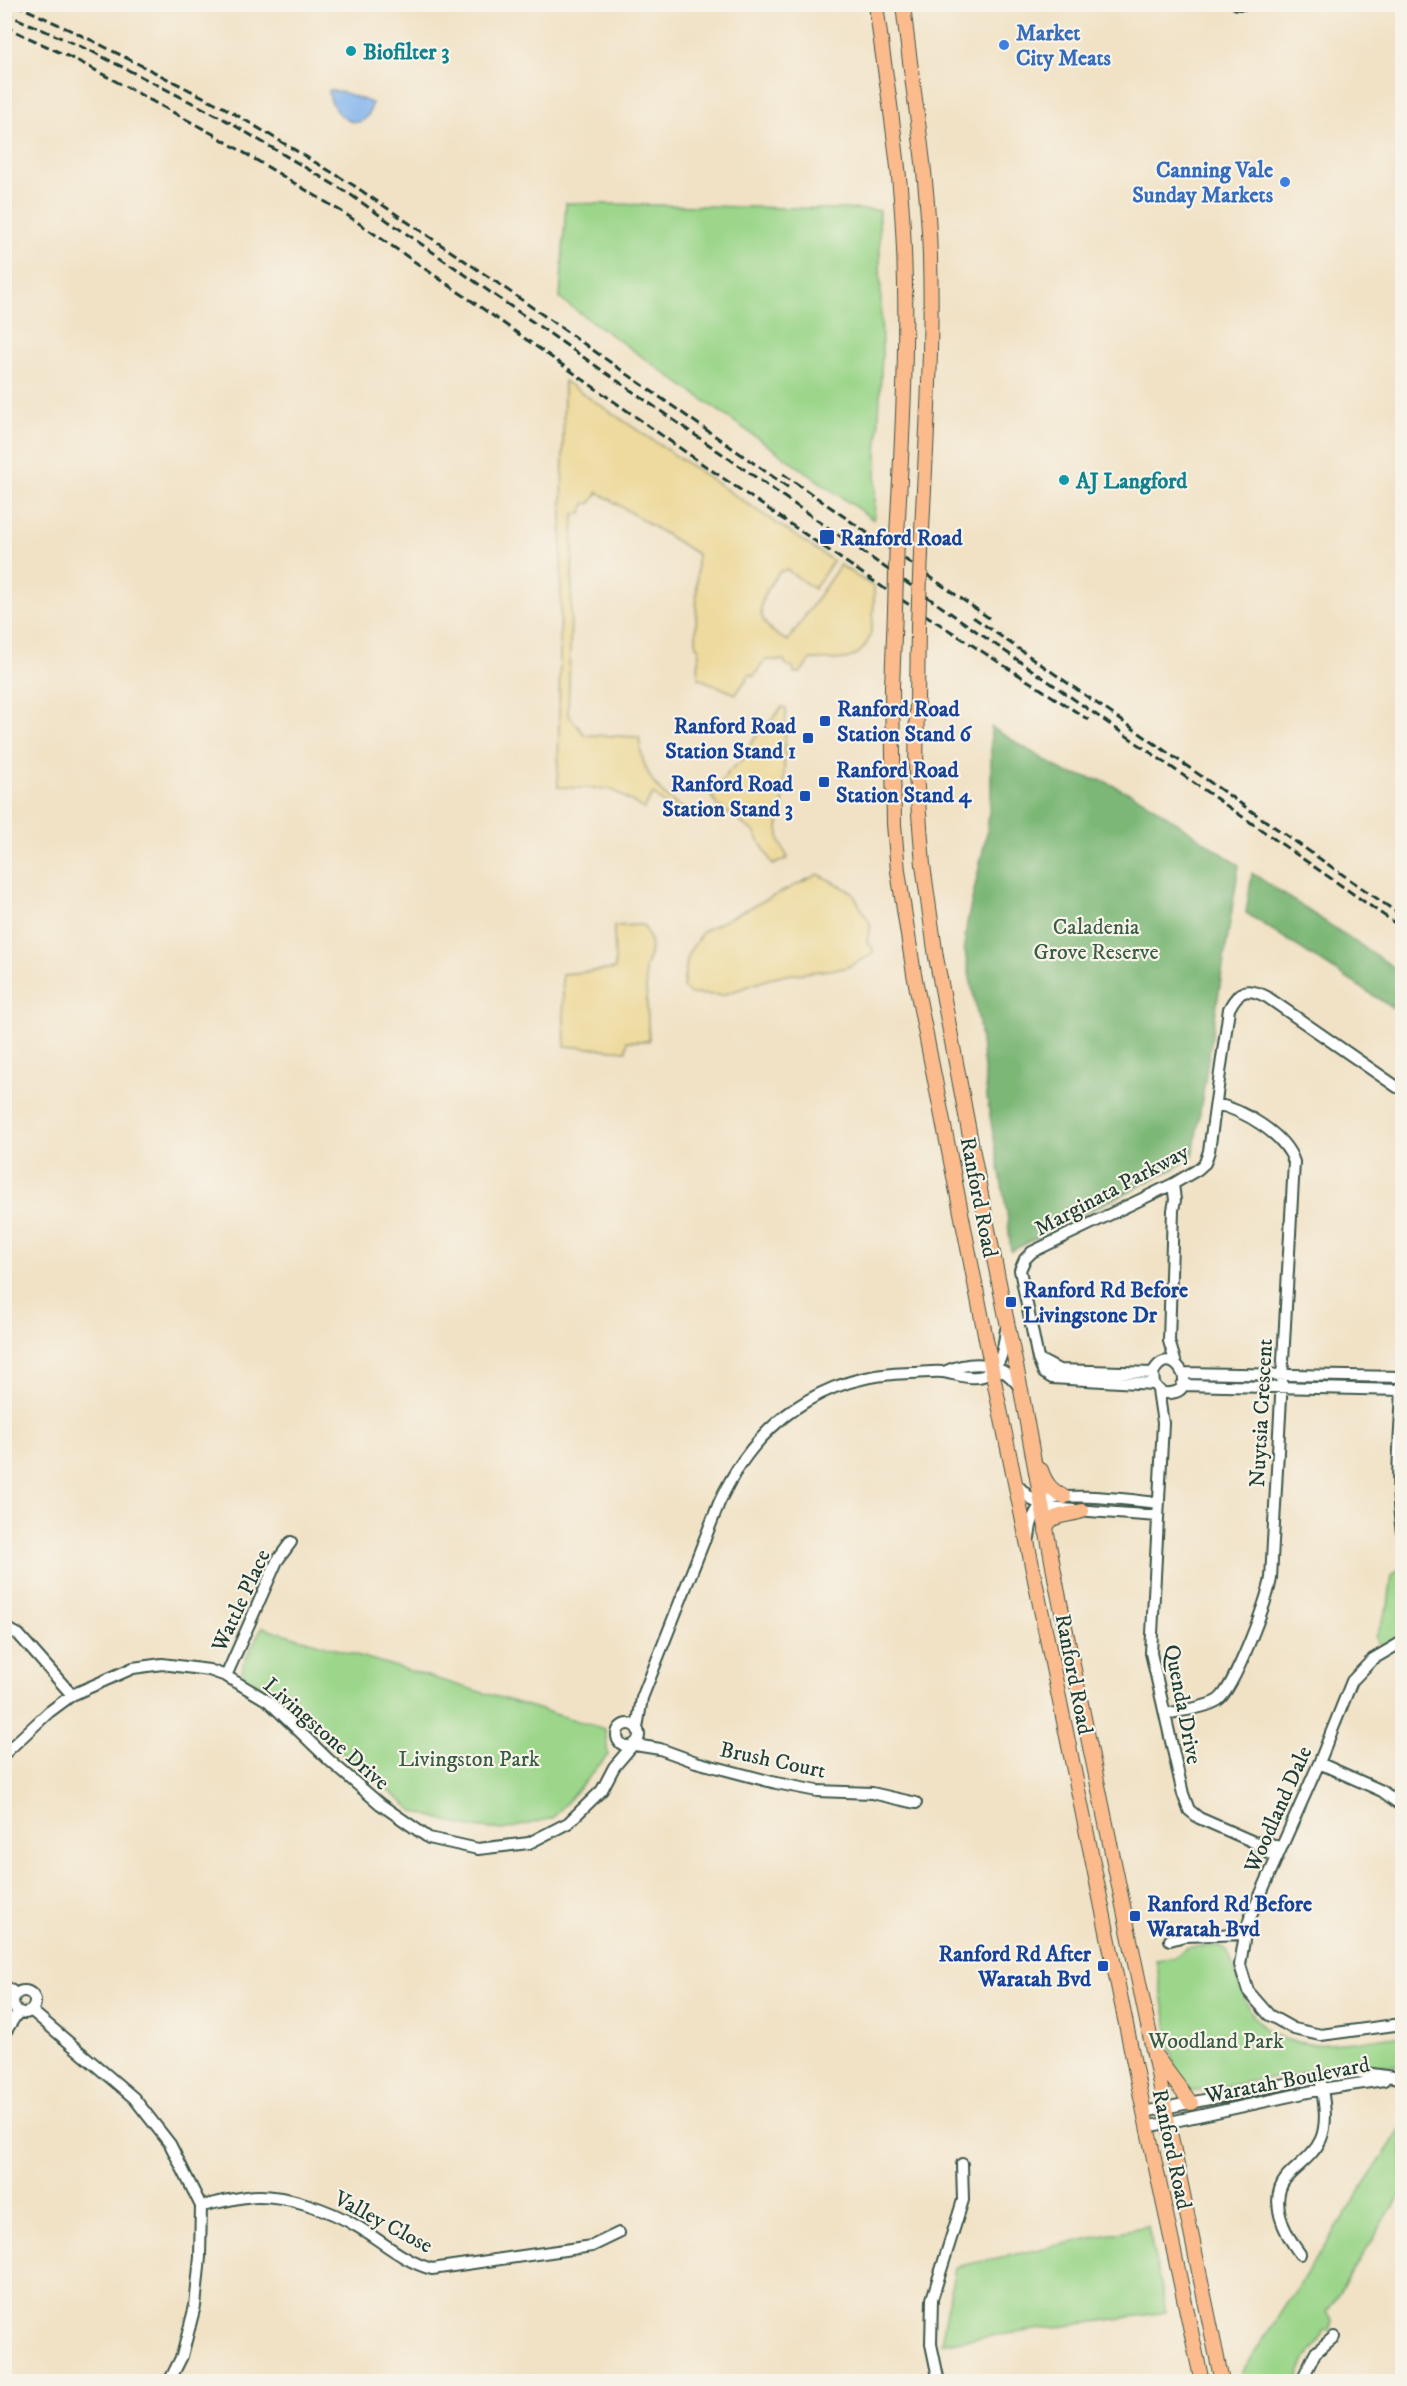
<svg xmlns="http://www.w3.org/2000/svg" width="1407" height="2386" font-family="'IM FELL DW Pica',serif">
<rect width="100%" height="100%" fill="#f7f3e8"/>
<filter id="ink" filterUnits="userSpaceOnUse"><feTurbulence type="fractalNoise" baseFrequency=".0167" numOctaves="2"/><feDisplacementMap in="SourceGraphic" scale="12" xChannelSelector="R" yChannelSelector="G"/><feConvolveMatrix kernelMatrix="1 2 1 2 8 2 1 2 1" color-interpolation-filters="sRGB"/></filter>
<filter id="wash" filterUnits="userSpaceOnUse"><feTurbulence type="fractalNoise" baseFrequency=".008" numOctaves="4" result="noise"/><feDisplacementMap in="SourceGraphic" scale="24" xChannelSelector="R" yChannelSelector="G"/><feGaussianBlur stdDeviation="1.35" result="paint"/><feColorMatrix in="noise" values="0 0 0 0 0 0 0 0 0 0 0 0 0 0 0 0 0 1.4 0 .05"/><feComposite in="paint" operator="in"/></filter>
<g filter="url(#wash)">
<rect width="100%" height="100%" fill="#f1e2c6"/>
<path fill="#9bd68a" stroke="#5d8a5f" stroke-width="1.5" d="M566,203L879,210L882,353L874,520L560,299Z
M1399,1570H1402V1632L1385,1646L1378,1643L1376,1636L1388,1606L1392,1575Z
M262,1627L605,1729L608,1755L553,1818L503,1830L463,1826L414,1811L242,1673L243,1664Z
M1221,1946L1227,1950C1235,1970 1242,1997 1253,2015C1282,2061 1359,2040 1402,2035V2066L1350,2064L1191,2092L1177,2081L1156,1960L1173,1958L1188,1947Z
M1402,2127V2193L1327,2312L1333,2321L1330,2331L1324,2330L1319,2342L1306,2359L1297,2381H1244L1242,2372Z
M1148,2226L1166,2312L941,2343L955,2267Z"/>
<path fill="#7cb776" stroke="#4e7a55" stroke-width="1.5" d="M991,727L1066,773L1104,781L1142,799L1239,865L1193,1156L1175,1168L1011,1251L1007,1213L988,1105L979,1023L964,947L967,923L987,832L991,794Z
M1252,873L1402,973V1014L1246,913Z"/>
<path fill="#eeda9e" stroke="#868c69" stroke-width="1.5" d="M564,381L833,561L814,589L787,570L780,571C758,599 749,622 788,641L840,565L874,587C873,612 878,653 844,659C833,661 821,659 811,659L800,673H794L793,667L786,665L784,660H765L754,676L750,674L736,694L698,678L699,648L696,646L697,554L598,492L591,503L585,504L581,514H574L568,714L585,735L639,737C641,770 657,795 686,810L684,814L665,804L653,794L644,809L611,789L558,787Z
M782,707L786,708L783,805L778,828L780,842L788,858L773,865L754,832L717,805L711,796L729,771L747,756V749L765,724L769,723Z
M818,874L852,892L871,925L867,941L874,950L870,956L845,968L777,976L723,995L690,994L683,987L688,954L703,931Z
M643,925C653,941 653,950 645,968L649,1041H627L626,1051L565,1046L562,974L615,969L614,926Z"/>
<path fill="#82b4ee" stroke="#507891" stroke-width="1.5" d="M329,90L342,92L372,103C365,142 328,113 329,90Z"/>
</g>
<g filter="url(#ink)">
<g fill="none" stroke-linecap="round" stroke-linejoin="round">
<defs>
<path id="minor" d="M1237,4H1249
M1173,1184L1175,1200L1173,1210L1169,1341L1176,1364
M1038,1359L1059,1370L1153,1373
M944,1372C972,1360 1001,1360 1020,1388
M1183,1373L1402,1377
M1154,1384L1153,1373C1170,1339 1203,1390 1170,1393C1162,1394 1158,1390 1154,1384L1052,1378L1044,1373L1038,1359L1020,1270L1025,1259L1032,1252L1173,1184L1197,1170L1205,1163L1209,1151L1229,1009C1239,989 1248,987 1267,997L1397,1087L1402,1088
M1402,1384C1401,1434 1394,1482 1402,1532
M1182,1385L1402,1390
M1158,1390L1163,1423L1151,1653L1183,1794L1189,1810L1199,1818L1256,1843L1260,1849L1277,1857
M1016,1484L1032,1500L1048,1508L1158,1516
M1029,1538C1030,1526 1034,1508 1046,1501C1065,1491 1135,1501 1159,1503
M4,1627L19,1635L72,1695
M1402,1642L1373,1659L1352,1681L1319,1763L1250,1918L1245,1934L1240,1965L1248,1991L1269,2015L1294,2029L1321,2035L1402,2024
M226,1676L277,1561L291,1542
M1165,1714C1179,1711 1206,1708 1218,1700C1234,1689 1268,1599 1271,1578L1294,1162C1285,1134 1243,1110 1216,1104
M617 1735a11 11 0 1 1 22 0a11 11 0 1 1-22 0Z
M637,1728L642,1698L719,1503C755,1423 822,1374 911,1373C921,1373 933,1371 943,1372C956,1374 970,1380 983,1376C1003,1369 1003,1347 1006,1330
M635,1745L660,1749L696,1762L776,1783L817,1791L872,1793L916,1803
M4,1754L49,1712L72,1695L133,1668L162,1664L209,1670L226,1676L268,1701L329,1760L380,1804L429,1838L478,1849L529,1843L568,1823L602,1790L614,1767L632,1746
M1319,1763L1382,1791L1402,1806
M1256,1843L1264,1841L1281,1848
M1170,1940L1184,1936L1245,1934
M4,1985L16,1994
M13 2002a11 11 0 1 1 22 0a11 11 0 1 1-22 0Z
M32,2011L134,2098L170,2144L201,2206L200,2257L195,2306L182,2356L169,2382
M4,2034L18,2012
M1144,2112L1320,2077L1358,2072L1400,2078
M1147,2127L1322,2089L1384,2080
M201,2206C216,2203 231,2199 246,2197C281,2192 331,2210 360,2228C384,2243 405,2262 432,2269L592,2246L619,2233
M1300,2254C1285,2234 1267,2200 1287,2177C1298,2165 1314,2155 1321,2139C1328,2122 1324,2101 1321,2083
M939,2382L931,2344L932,2299L963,2200L962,2164
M1301,2382L1315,2353L1334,2337"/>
<path id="major" d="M876,4C884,69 896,134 901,199C910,312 903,424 897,536
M903,4C912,89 928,172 930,257C933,356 925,455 921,553
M895,610L892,687L894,824L898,871L914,974L996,1390L1144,2112L1202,2382
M918,626L916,775L923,865L936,957L981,1195L1021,1390L1057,1588L1222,2382
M1041,1470C1046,1484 1051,1490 1064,1497
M1046,1531C1047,1513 1070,1516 1082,1511
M1155,2055L1191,2103"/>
</defs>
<use href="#minor" stroke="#3e564a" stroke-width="14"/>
<use href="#major" stroke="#3e564a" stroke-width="16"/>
<use href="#minor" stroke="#fff" stroke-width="10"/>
<use href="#major" stroke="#fbbb8c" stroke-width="14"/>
<path stroke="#1f3d34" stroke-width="3" stroke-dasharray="9 4.5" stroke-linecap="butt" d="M15,4L93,41L225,108L353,185L499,284L789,488
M4,13L91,51L222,118L348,193L1402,928
M4,26L82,63L213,134L344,213L479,306L701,463L891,593L1089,720
M783,474L989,618
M973,617L1402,916"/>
<defs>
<path id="major-bridge" d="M895,610L897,536
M918,626L921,553"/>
</defs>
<use href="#major-bridge" stroke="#3e564a" stroke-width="16" stroke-linecap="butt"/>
<use href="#major-bridge" stroke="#fbbb8c" stroke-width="14"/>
</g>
</g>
<g fill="#3f7fe0" stroke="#f7f3e8" stroke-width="2">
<circle cx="1004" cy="45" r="6"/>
<circle cx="1285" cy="182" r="6"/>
</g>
<g fill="#0f9aa8" stroke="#f7f3e8" stroke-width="2">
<circle cx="351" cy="51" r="6"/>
<circle cx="1064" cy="480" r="6"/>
</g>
<g fill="#1a4fb4" stroke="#f7f3e8" stroke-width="2">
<rect x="819" y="529" width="16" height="16" rx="3"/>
<rect x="819" y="715" width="12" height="12" rx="3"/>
<rect x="802" y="732" width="12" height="12" rx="3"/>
<rect x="818" y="776" width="12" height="12" rx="3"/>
<rect x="799" y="790" width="12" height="12" rx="3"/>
<rect x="1005" y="1296" width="12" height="12" rx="3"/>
<rect x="1129" y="1910" width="12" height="12" rx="3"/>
<rect x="1097" y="1960" width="12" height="12" rx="3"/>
</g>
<g text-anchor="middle" stroke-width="4.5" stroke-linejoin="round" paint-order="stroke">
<g font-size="22" font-weight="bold" fill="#366cbe" stroke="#f7f3e8" text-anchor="start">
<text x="1016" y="40">Market<tspan x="1016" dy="25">City Meats</tspan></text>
<text x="1273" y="177" text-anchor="end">Canning Vale<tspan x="1273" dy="25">Sunday Markets</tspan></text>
</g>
<g font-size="22" font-weight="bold" fill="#0d838f" stroke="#f7f3e8" text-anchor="start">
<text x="363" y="59">Biofilter 3</text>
<text x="1076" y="488">AJ Langford</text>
</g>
<g font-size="22" font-weight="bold" fill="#164399" stroke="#f7f3e8" text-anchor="start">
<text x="840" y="545">Ranford Road</text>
<text x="837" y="716">Ranford Road<tspan x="837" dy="25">Station Stand 6</tspan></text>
<text x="796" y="733" text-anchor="end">Ranford Road<tspan x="796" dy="25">Station Stand 1</tspan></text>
<text x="836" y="777">Ranford Road<tspan x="836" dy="25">Station Stand 4</tspan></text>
<text x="793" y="791" text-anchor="end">Ranford Road<tspan x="793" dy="25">Station Stand 3</tspan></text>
<text x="1023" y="1297">Ranford Rd Before<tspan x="1023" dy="25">Livingstone Dr</tspan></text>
<text x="1147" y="1911">Ranford Rd Before<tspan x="1147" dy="25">Waratah Bvd</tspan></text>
<text x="1091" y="1961" text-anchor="end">Ranford Rd After<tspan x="1091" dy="25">Waratah Bvd</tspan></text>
</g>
<g font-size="22" fill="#385c45" stroke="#f7f3e8">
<text x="1096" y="934">Caladenia<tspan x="1096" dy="25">Grove Reserve</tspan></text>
<text x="469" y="1766">Livingston Park</text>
<text x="1216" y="2048">Woodland Park</text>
</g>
<g font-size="22" fill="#1f3d34" stroke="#f7f3e8">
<text transform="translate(1111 1189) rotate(-28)" y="8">Marginata Parkway</text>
<text transform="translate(980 1197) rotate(79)" y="8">Ranford Road</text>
<text transform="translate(1260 1413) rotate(-87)" y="8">Nuytsia Crescent</text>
<text transform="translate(240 1600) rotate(-65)" y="8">Wattle Place</text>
<text transform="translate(1075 1674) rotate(79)" y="8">Ranford Road</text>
<text transform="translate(1184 1704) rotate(79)" y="8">Quenda Drive</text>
<text transform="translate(327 1733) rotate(41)" y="8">Livingstone Drive</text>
<text transform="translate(773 1759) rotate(12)" y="8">Brush Court</text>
<text transform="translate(1277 1809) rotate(-66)" y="8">Woodland Dale</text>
<text transform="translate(1287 2079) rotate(-11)" y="8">Waratah Boulevard</text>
<text transform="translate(1173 2149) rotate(78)" y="8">Ranford Road</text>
<text transform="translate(384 2221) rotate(28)" y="8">Valley Close</text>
</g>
</g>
<rect width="1407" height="2386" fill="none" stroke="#f7f3e8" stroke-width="24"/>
</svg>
